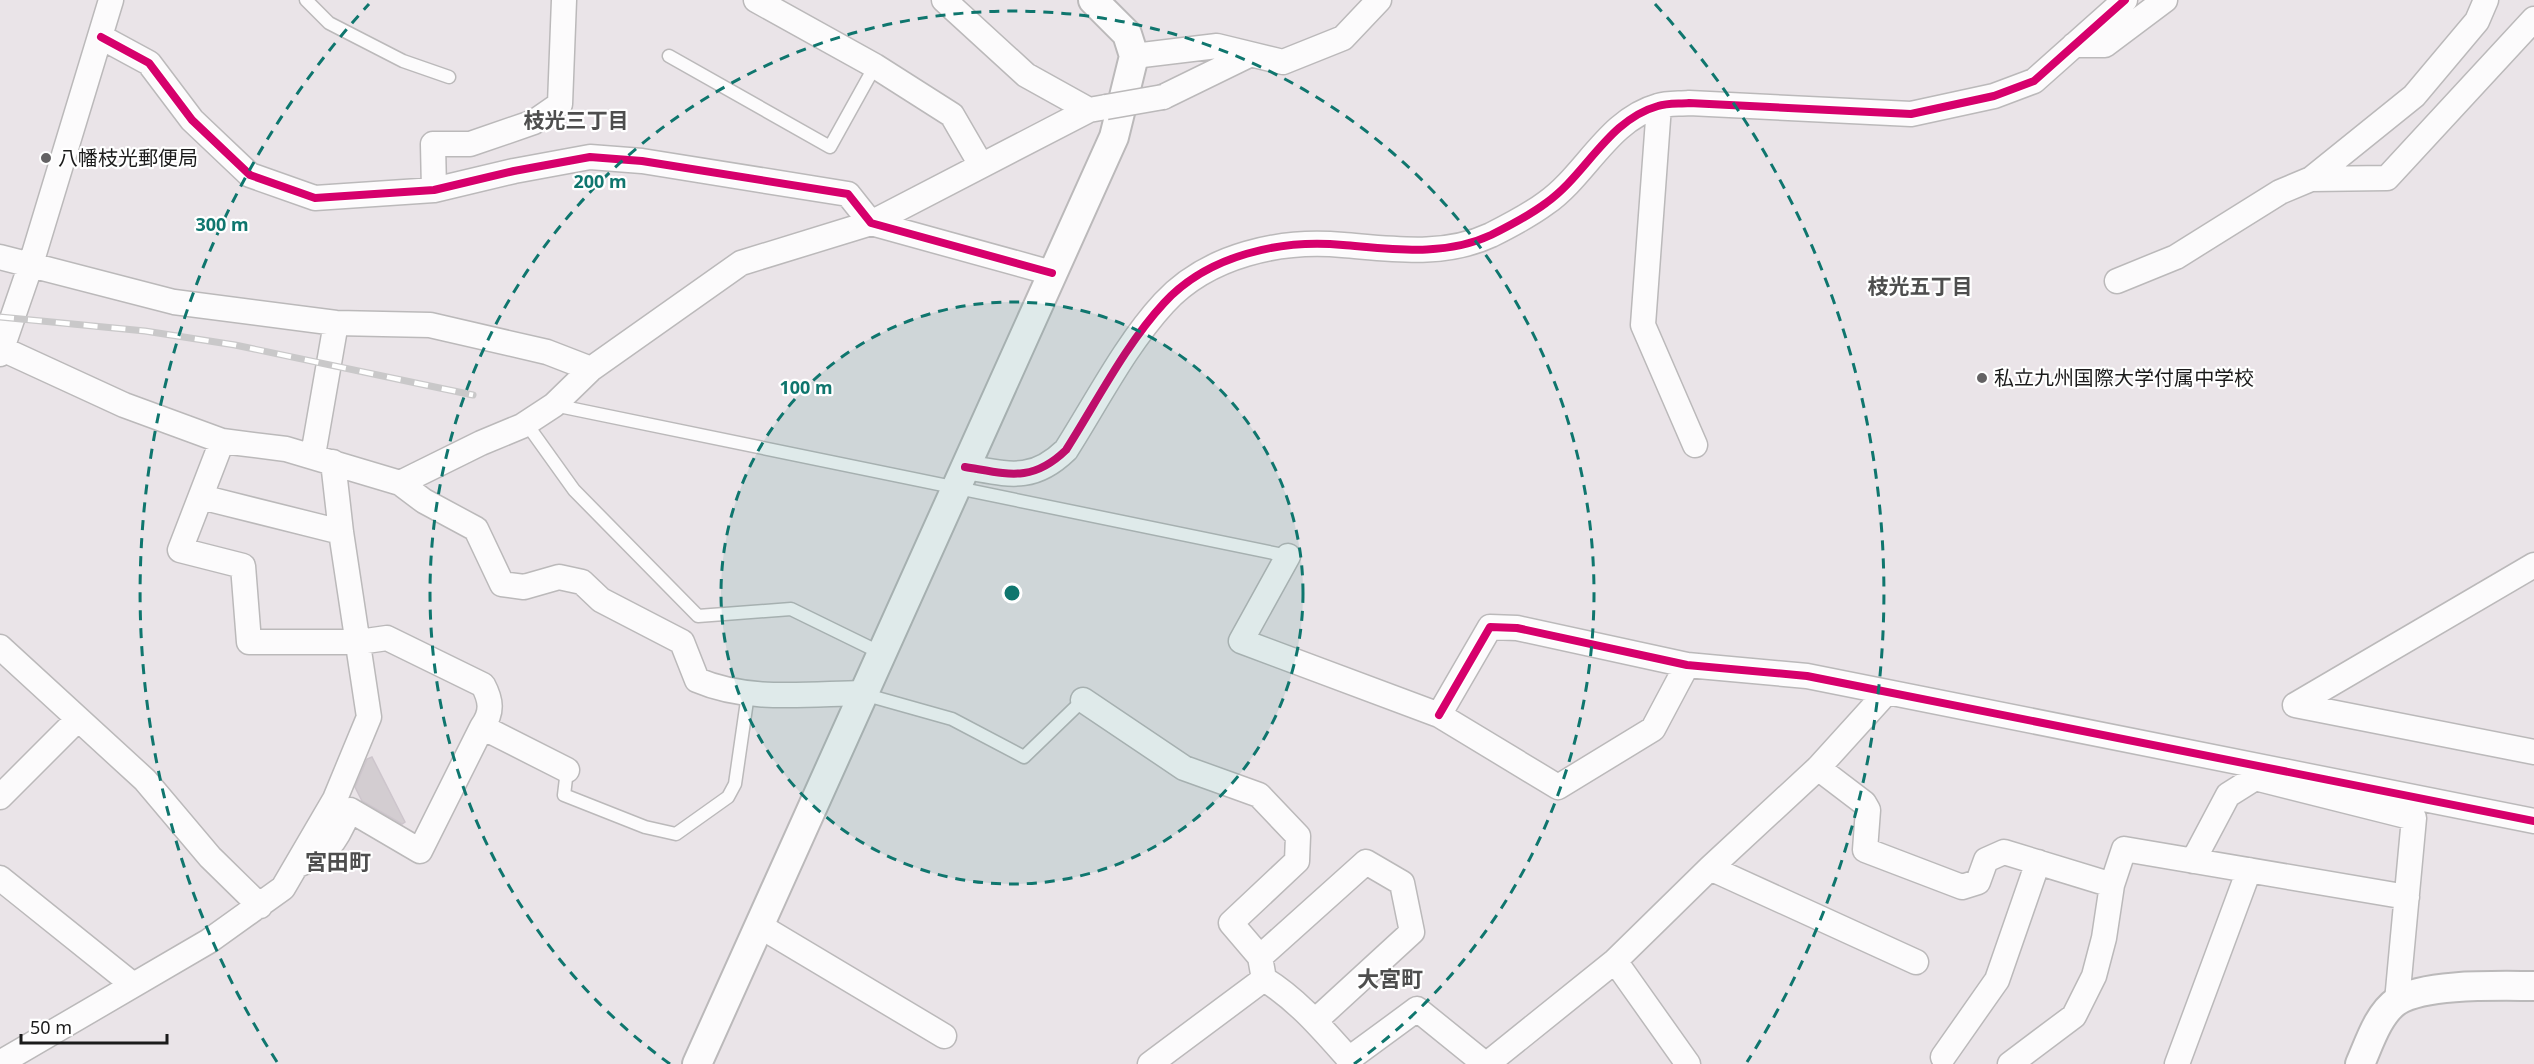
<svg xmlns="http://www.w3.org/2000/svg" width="2534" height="1064" font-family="'Noto Sans','Noto Sans JP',sans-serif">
<rect width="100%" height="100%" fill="#eae4e8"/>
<path fill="#d3cdd1" stroke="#cdc5cc" stroke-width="1.5" d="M372,757L405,822L402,824L362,801L355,787L367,759Z"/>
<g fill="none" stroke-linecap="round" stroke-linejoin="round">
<defs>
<path id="service" d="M306,0L329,23L403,61L449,77
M669,56L830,147L875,66
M554,405L1288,556
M526,423L574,490L698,616L791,609L881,653
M863,694L952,719L1024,757L1083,700
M567,770L564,795L645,827L676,834L728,797L735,784L748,694"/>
<path id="minor" d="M756,0L875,66L952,115L981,165
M944,0L1026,75L1089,110
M101,37L149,63L192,120L250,175L315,198L434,190L514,171L590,157L642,161L848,194L871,223L1052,273
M2074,45H2105L2165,0
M1134,56L1217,46L1283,62L1343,38L1379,0
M1163,97L1249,55
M1659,106L1643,325L1695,445
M2311,179L2387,178L2534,19
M434,190L433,144H470L534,122L560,104L564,0
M0,257L174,302L336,323L430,325L547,352L591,369
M2117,281L2176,257L2280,192L2311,179L2414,96L2477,21L2486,0
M0,348L124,405L222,441L286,449L400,483L424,501L476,529L502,584L524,587L559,577L582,582L601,600L682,642L697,680C748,702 806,694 862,693
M0,354L30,267L111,0
M222,441L180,550L243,566L249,642H359L387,638L483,685C491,700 493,712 482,727
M313,455L336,323
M965,467C1008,474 1032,483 1066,450C1096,403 1126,344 1164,303C1208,255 1281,239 1343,245C1393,249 1444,257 1491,235C1509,226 1530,215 1546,203C1586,175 1608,120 1658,106C1667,103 1679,104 1689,103L1911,114L1994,96L2034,81L2125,0
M400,483L481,443L522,426L554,405L591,369L741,263L871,223L1089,110L1106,107
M201,497L341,532
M1288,556L1241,641L1439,715L1558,787L1653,729L1687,665
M0,647L145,780L210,857L260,906
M1083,700L1184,768L1259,795L1298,836L1297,861L1231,923L1260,957L1264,979C1298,1000 1323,1030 1349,1059L1417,1009L1485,1064
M2295,705L2534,565
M2295,705L2534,752
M1439,715L1490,627L1517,628L1687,665L1807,676L2534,821
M1818,768L1864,803L1868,810L1865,850L1962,887L1978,882L1986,860L2004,852L2112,885
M0,797L78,719
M2193,861L2228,795L2255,778L2414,818L2397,1001
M298,865C332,852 335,840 350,810L420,851L482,727L567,770
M1710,868L1916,962
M0,878L132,984
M760,926L944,1036
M1260,957L1366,862L1402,883L1412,932L1315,1021
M1615,961L1688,1064
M1943,1057L1997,980L2038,862
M0,1063L209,941L283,888L335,799L369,717L341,532L333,462
M1150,1064L1264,979
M1487,1064L1615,961L1710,868L1818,768L1886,693
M2010,1064L2074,1016L2094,976L2104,938L2112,885L2124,849L2407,897
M2177,1064L2249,870"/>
<path id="tertiary" d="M697,1064L1114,137L1134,56L1127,34L1093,0
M2360,1064C2369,1044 2378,1014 2397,1001C2426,983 2500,986 2534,986"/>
</defs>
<use href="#service" stroke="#bbb9ba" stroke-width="15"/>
<use href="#minor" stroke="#bbb9ba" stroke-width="27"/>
<use href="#tertiary" stroke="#bbb9ba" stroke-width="32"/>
<use href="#service" stroke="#fcfbfc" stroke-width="12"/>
<use href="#minor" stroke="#fcfbfc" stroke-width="24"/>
<use href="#tertiary" stroke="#fcfbfc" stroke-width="28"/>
<defs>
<path id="rail" d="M0,317L145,331L235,345L473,395"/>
</defs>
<use href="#rail" stroke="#c9c8c9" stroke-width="7"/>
<use href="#rail" stroke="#fff" stroke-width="4.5" stroke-dasharray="14" stroke-linecap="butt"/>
<defs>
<path id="minor-bridge" d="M1106,107L1163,97"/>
</defs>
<use href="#minor-bridge" stroke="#bbb9ba" stroke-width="27" stroke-linecap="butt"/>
<use href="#minor-bridge" stroke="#fcfbfc" stroke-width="24"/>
<defs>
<path id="cycleway" d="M101,37L149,63L192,120L250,175L315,198L434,190L514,171L590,157L642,161L848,194L871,223L1052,273
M965,467C1008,474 1032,483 1066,450C1096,403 1126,344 1164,303C1208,255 1281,239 1343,245C1393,249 1444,257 1491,235C1509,226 1530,215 1546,203C1586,175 1608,120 1658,106C1667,103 1679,104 1689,103L1911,114L1994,96L2034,81L2125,0
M1439,715L1490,627L1517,628L1687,665L1807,676L2534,821"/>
</defs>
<use href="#cycleway" stroke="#fff" stroke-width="11"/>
<use href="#cycleway" stroke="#d6006c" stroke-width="8"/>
</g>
<circle cx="1012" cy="593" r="291" fill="#0f766e" fill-opacity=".12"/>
<g fill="none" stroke="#0f766e" stroke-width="3" stroke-dasharray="10 8">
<circle cx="1012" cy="593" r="291"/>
<path d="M670 1064A582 582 0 1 1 1354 1064"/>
<path d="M277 1062A872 872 0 0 1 369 4M1655 4A872 872 0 0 1 1747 1062"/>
</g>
<g fill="#636163" stroke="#fff" stroke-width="2">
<circle cx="46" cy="158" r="6"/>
<circle cx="1982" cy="378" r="6"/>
</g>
<g text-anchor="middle" stroke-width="4.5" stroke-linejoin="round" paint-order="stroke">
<g font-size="20" fill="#1b1b1b" stroke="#fff" text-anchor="start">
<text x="58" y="165">八幡枝光郵便局</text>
<text x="1994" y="385">私立九州国際大学付属中学校</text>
</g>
<g font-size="21" font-weight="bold" fill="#4e4e4e" stroke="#fff">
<text x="576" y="128">枝光三丁目</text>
<text x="1920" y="294">枝光五丁目</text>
</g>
<g font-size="22" font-weight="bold" fill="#4e4e4e" stroke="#fff">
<text x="338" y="870">宮田町</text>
<text x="1390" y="987">大宮町</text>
</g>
</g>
<circle cx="1012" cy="593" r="9" fill="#0f766e" stroke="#fff" stroke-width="3"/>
<g font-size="18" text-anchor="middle" font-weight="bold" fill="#0f766e" stroke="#fff" stroke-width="4.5" stroke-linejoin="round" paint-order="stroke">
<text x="600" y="188">200 m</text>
<text x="222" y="231">300 m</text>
<text x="806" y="394">100 m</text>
</g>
<path d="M21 1034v9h146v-9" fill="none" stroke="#1b1b1b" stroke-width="3"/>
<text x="30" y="1034" font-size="18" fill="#1b1b1b" stroke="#ffffff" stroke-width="4.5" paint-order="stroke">50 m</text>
</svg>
